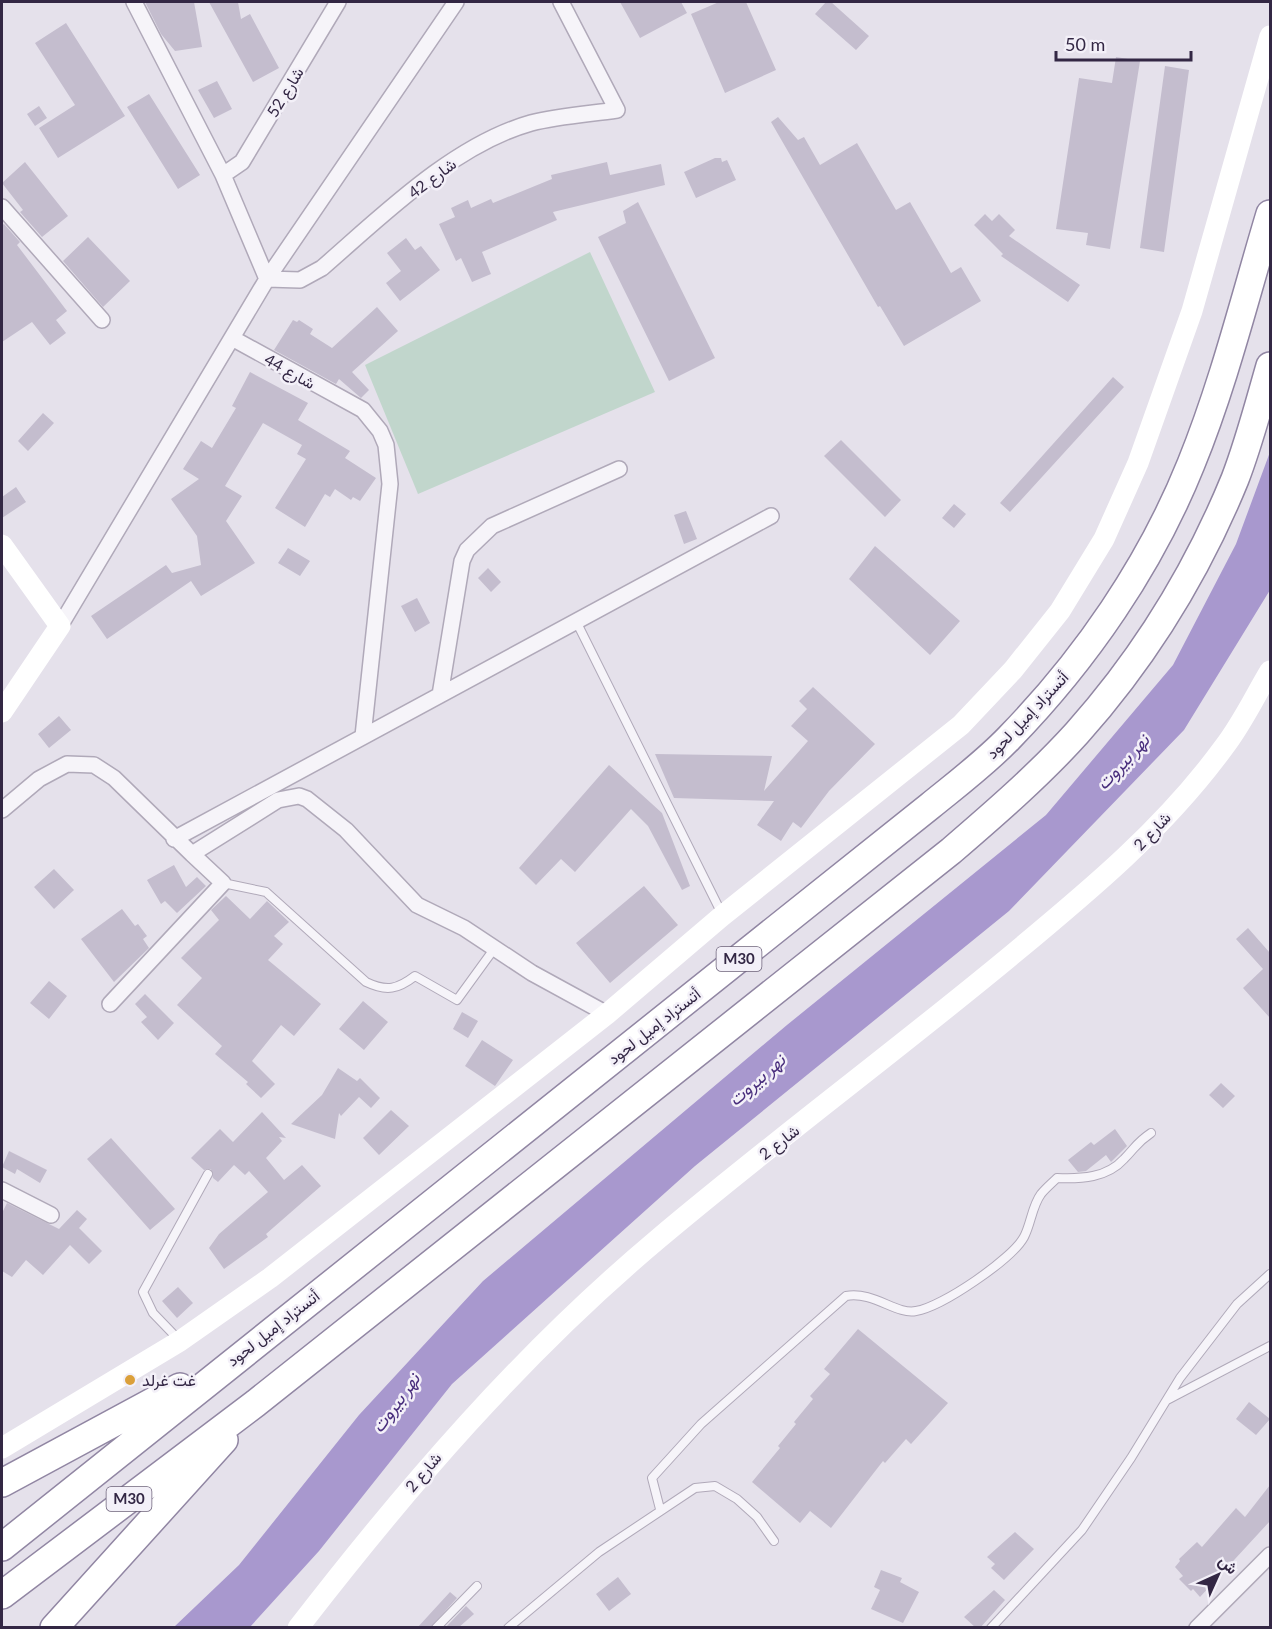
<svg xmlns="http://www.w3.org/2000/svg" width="1272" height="1629" font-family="Lato,Vazirmatn,sans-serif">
<rect width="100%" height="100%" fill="#e5e1eb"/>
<path fill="#c1d6cc" d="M590,252L655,392L418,494L365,365Z"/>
<path fill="#a898ce" d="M1270,452V590L1184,730L1009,911L695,1166L452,1384L319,1551L250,1627H174L239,1565L359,1415L483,1281L787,1025L1046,815L1173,665L1236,544Z"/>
<path fill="#c4bdce" d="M145,2H194L202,47L175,51L161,34Z
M209,2H238L241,19L250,14L279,68L253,82Z
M620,2H681L687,13L640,38Z
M719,2H746L776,70L725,93L691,14Z
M826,2H831L869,36L856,50L815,14Z
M66,23L125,116L58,158L39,128L75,105L35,43Z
M1116,57L1140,61L1110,249L1086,245L1088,233L1056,229L1079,78L1112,83Z
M1165,66L1189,70L1164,252L1140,248Z
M217,81L232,109L214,118L198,90Z
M149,94L200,175L178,189L127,107Z
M39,106L47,118L35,126L27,114Z
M778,117L798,140L804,137L820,165L857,143L896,210L910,202L951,273L961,267L981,301L904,346L880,306L878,307L771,122Z
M715,158H721L722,162L727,160L736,180L696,198L684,172Z
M25,162L68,216L42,237L20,212L23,210L2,183Z
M607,162L610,175L661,164L665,185L553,212L557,220L482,252L491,274L472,282L461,258L456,261L439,224L455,217L451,208L468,200L471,208L491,199L493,203L552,179L551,175Z
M638,202L715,358L669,381L598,237L626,223L623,211Z
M985,214L992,221L999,214L1015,230L1009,236L1080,285L1068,302L1001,256L1003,254L974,225Z
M4,224L20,242L17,245L67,311L56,320L66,333L50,345L32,322L2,342V225Z
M88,237L130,281L103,307L63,261Z
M406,238L415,250L421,246L440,270L400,301L386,283L401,271L387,253Z
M377,307L398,331L352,372L369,390L361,398L339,379L336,384L274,350L293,320L297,322L299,320L313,329L310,334L332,348Z
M250,372L308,403L298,420L350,451L345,458L376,478L360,501L353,497L351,500L335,489L330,497L325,494L305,527L275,508L306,459L297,454L302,445L263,423L225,486L242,496L226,521L255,563L201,596L191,581L107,639L91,616L166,565L172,573L201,565L197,536L171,499L199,479L183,469L201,441L212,448L236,408L232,406Z
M1113,377L1124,387L1010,512L1000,503Z
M43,413L54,423L28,451L18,441Z
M841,440L901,500L885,517L824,456Z
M16,487L26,502L2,518V497Z
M954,504L966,514L954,528L942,518Z
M686,511L697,539L684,544L674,515Z
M875,546L960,621L930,655L849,579Z
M288,548L310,561L300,576L278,563Z
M488,568L501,582L491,592L478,578Z
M417,598L430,623L415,632L401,606Z
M813,687L875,744L829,791L801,828L793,822L781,841L757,825L774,801L674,798L655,754L772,756L764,791L808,741L791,726L807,709L799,701Z
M59,716L71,730L49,748L38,734Z
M609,765L662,813L690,886L682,890L648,826L631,809L575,872L561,859L536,885L519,868Z
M174,865L186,887L197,877L206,886L177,913L165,901L161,904L147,880Z
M54,869L74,890L54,909L34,887Z
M644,886L678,925L610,983L576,943Z
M226,896L250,919L267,901L289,922L274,936L283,944L268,960L321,1004L294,1036L281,1025L252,1061L275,1084L261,1098L246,1084L248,1082L215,1054L222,1046L177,1005L202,978L181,958L219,920L211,910Z
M122,909L135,926L138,924L147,936L143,939L149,948L114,982L81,939Z
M1248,928L1270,953V1018L1243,988L1263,969L1236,939Z
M49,981L67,996L49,1019L30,1003Z
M145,994L174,1023L158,1040L141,1022L147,1017L135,1004Z
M363,1001L388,1022L364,1050L339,1029Z
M462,1012L478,1021L468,1038L453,1029Z
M482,1040L513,1060L495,1086L465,1066Z
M338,1068L357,1081L360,1078L380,1098L371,1108L359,1097L341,1116L339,1113L335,1139L291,1124L322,1095Z
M1221,1083L1235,1096L1223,1108L1209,1095Z
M391,1110L409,1126L379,1155L363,1138Z
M262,1112L286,1138L279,1137L282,1141L266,1158L284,1180L302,1165L321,1186L266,1234L268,1237L224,1269L209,1248L219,1234L268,1192L249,1171L245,1175L234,1165L218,1182L213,1178L211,1169L204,1170L191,1158L220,1129L233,1142Z
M1115,1129L1127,1146L1111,1162L1106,1155L1086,1171L1078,1172L1068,1160L1091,1142L1094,1145Z
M111,1138L175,1209L150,1230L87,1159Z
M9,1151L47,1170L40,1183L17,1169L15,1174L2,1167Z
M7,1203L59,1229L77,1210L87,1219L79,1228L102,1251L89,1264L70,1245L43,1275L26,1260L12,1277L2,1271V1213Z
M178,1287L193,1303L177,1318L162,1301Z
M858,1329L948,1403L911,1444L906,1439L885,1463L883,1461L831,1528L810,1511L800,1523L752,1482L780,1448L778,1446L796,1424L794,1422L813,1399L810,1396L830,1374L824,1369Z
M1249,1402L1270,1419L1256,1435L1236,1419Z
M1270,1485V1521L1200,1597L1193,1589L1191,1591L1179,1579L1183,1576L1175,1567L1180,1561L1179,1559L1197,1542L1202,1547L1236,1508L1245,1517Z
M1015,1532L1034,1549L1004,1580L991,1568L995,1564L987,1557Z
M881,1570L902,1578L900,1582L919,1592L903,1623L871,1609L880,1590L874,1587Z
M618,1577L631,1594L609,1611L596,1594Z
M994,1590L1005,1600L980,1628H976L964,1617Z
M450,1592L457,1598L430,1628H417Z
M466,1606L474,1614L458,1628H445Z"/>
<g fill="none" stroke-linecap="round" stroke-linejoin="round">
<defs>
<path id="lane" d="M576,621L722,914
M223,883L266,892L366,982C387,992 398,989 415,976L457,1000L494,949
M179,1340L153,1313L143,1292L208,1174
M1167,1400L1270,1346
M660,1509L652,1478L701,1424L846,1296C874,1291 896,1315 916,1311C942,1307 1012,1259 1024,1237C1031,1224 1032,1206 1041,1194C1046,1188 1052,1183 1057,1178C1081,1179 1107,1178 1124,1159C1136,1147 1136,1143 1151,1133
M436,1628L477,1586
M508,1628L599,1552L695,1488L715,1486L737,1499L757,1517L774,1541
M991,1628L1082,1530L1131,1458L1180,1378L1237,1304L1270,1274"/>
<path id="street" d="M134,2L223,175L267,279L300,280L322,268C382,216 453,145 531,123C558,116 589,114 617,110L561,2
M223,175L242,162L338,2
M2,207L102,320
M232,338L363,410L380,431L386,445L390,484L363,736
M60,626L267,279L456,2
M440,695L462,561L467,550L492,526L619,469
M2,810L39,779L67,764L94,765L114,778L192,854L278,800L299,796L307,799L346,830L417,905L464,928L532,973L607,1014
M174,839L771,516
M110,1004L223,883L192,854
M2,1190L51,1215
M1197,1628L1270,1555"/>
<path id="highway" d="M2,1483L180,1387
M2,1547L930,806C957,784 985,763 1009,738C1085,660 1150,566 1191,464C1224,383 1245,297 1270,214
M2,1595L256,1403L951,851C994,814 1038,776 1077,733C1144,658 1197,572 1235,479C1249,443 1259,404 1270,366
M54,1628L224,1440"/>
</defs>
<use href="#lane" stroke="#b0a9b9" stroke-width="10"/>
<use href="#street" stroke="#b0a9b9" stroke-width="18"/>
<use href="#highway" stroke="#9186a3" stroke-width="30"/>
<use href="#lane" stroke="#f6f4f9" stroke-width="8"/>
<use href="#street" stroke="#f6f4f9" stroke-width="15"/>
<path stroke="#fff" stroke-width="21" d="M2,545L60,626L2,712
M2,1448L180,1341L270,1278L607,1014L722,916L961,725L1013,670L1060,611L1104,539L1138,463L1192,311L1270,36
M298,1628C407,1487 521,1354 658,1239C774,1141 896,1051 1013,954C1089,891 1165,828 1224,747C1242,724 1255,696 1270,671"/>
<use href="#highway" stroke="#fff" stroke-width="27"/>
</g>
<circle fill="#dba03a" stroke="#f3f0f8" stroke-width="2" cx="130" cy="1380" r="6"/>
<g text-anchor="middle" stroke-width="5" stroke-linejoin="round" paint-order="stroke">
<g fill="#f3f0f8" stroke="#6d637a" stroke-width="1.5">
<rect x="716.5" y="947" width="45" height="24" rx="4.5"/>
<rect x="106.5" y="1487" width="45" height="24" rx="4.5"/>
</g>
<g font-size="15" font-weight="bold" fill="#332744">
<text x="739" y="964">M30</text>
<text x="129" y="1504">M30</text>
</g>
<g font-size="16" fill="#332744" stroke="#f3f0f8">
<text transform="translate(285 92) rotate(-59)" y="6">شارع 52</text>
<text transform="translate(432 178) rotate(-37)" y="6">شارع 42</text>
<text transform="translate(290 371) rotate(29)" y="6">شارع 44</text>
<text transform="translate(1027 715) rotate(-47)" y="6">أتستراد إميل لحود</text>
<text transform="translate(1152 831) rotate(-47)" y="6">شارع 2</text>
<text transform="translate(654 1026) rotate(-38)" y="6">أتستراد إميل لحود</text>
<text transform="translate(779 1142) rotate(-38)" y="6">شارع 2</text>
<text transform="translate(273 1328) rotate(-38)" y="6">أتستراد إميل لحود</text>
<text transform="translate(423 1472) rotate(-50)" y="6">شارع 2</text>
</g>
<g font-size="16" fill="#332744" stroke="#f3f0f8" text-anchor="start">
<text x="142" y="1386">غت غرلد</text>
</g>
<g font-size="18" font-style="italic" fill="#482d7c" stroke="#f3f0f8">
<text transform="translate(1123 762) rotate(-47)" y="6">نهر بيروت</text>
<text transform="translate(757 1080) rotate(-41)" y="6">نهر بيروت</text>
<text transform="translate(396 1403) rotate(-54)" y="6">نهر بيروت</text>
</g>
</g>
<rect width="1272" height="1629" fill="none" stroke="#332744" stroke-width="6"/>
<g transform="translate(1218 1575) rotate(45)" stroke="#f3f0f8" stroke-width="4.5" paint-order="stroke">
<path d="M0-4.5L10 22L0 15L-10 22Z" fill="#332744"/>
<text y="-9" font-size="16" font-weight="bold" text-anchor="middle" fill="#332744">ش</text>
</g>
<path d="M1056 51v9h135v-9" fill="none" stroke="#332744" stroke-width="3"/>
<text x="1065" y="51" font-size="18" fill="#332744" stroke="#f3f0f8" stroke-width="4.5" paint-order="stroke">50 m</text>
</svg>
